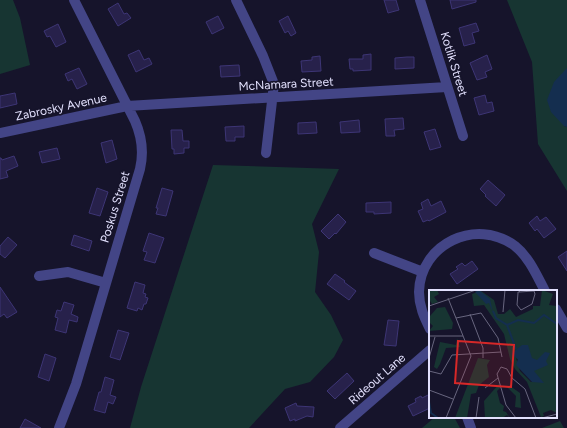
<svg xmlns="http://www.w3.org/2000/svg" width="567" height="428" font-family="Figtree,sans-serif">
<rect width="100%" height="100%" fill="#16142b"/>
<path fill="#173532" d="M0,0H13L20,18L30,65L0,74Z
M507,0H567V76L564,126L567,127V191L538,144L532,62Z
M213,165L339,169L312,224L319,252L315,292L331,315L343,340L334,357L310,382L285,389L249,428H130L141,387Z
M435,417H454L460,428H422Z
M560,421L564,428H542Z"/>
<path fill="#142e4f" d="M567,68V127L564,126L551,112L547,100L554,82Z"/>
<path fill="#27214b" stroke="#3d3575" d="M384,0H396L399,10L388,13Z
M450,0H476V2L452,9Z
M118,3L124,14L127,13L131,18L118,26L108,9Z
M218,16L224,28L212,34L206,22Z
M288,16L296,33L291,36L288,31L285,33L279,21Z
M476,23L479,31L472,33L475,43L464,46L459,28Z
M58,24L66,42L56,47L50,36L47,37L44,31Z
M139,50L144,60L149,58L152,64L136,72L128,55Z
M371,54V70L353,71V69H350L349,59H363V55Z
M487,55L492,69L485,72L487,77L477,80L470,63Z
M320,56L321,71L302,72L301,61L312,60V57Z
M407,57H414V68L395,69V58Z
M239,65L240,76L221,77L220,66Z
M79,68L87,84L77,89L72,79L68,81L65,74Z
M15,93L17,104L0,108V96Z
M485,95L487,103L492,102L494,111L479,115L474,98Z
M403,118L404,129L394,130L395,136H386L385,119Z
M359,120L360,132L341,133L340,122Z
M316,122L317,133L298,134V123Z
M244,126V137H235V141H226L225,127Z
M435,129L441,147L430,150L424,132Z
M171,130H182L183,141H189V148H184V153L174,154V149H172Z
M112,140L117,159L106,163L101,143Z
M57,148L60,159L42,163L39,152Z
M14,156L18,166L6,171L8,177L0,179V158H1L2,160Z
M488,180L505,195L496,206L485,196L486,195L480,189Z
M97,188L108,192L100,216L89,213Z
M162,188L173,191L166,216L156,214L158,208H156Z
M428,199L431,206L441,201L446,212L429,221L428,220L423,222L418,211L423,209L421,203Z
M391,202V213L374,214V212H366V203Z
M338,214L346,222L336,234L335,233L329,239L321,231Z
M537,216L540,221L546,217L556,229L544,238L537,229L535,231L529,223Z
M149,233L164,238L155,263L144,260L147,252L143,251Z
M74,235L92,241L89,251L71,245Z
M8,237L17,245L5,258L0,254V246Z
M567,251V271L558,257Z
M472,261L478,269L457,284L450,274L458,269L456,267L462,263L465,266Z
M335,274L345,281L344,282L356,291L349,300L327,284Z
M135,282L145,285L143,293L146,294L145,297L148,298L146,304H144L142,310L138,308L137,311L127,308Z
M0,287L17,312L7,318L4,314L0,317Z
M64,302L74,305L71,314L78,317L77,322L69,320L66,333L55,330L58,318L55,317L57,310L61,311Z
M388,320L399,321L396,346L384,345Z
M118,330L129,333L120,360L110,357Z
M45,354L56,358L49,381L38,377Z
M347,373L354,381L335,399L327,391Z
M105,377L114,380L110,395L116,397L113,404L108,402L105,413L94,410L99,392H101Z
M430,394V408L413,416L408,406L416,402L415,399L421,396L422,398Z
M296,403L297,406L314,407L313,417L307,416L295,421V419L290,421L285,408Z
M25,419L41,428H20Z"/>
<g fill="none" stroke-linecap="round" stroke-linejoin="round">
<path stroke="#434586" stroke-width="10" d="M236,0L263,56L274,84L266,153
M420,0L463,136
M0,133L127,106L447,87
M374,253L423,272
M39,276L68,272L106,283
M556,309L567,328
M430,329C424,317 419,306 419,292C420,244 476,217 515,246C529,257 537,276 545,291
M467,417L471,428
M59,428L76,384L140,169C144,152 142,137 135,121L74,0
M340,428L430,350"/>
</g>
<g text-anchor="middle" stroke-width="3.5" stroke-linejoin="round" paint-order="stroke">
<g font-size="12" fill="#e2e0fd" stroke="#16142b">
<text transform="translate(454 64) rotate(73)" y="4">Kotlik Street</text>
<text transform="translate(286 84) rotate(-3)" y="4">McNamara Street</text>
<text transform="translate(61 107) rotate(-12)" y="4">Zabrosky Avenue</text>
<text transform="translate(115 207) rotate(-73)" y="4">Poskus Street</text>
<text transform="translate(377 379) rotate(-41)" y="4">Rideout Lane</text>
</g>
</g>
<g transform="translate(429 290)">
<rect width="128" height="128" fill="#16142b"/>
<path d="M0,0H8L10,4L5,7L9,12L3,14L0,9ZM113,0L124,4L120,15L128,16V123L122,120L114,123L115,126L112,127L98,92L86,79L81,69L75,44L55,15L45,16L43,4L52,1L65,10L69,24H75L81,19L87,27L104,19V16H111ZM87,68L109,88L107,92H102L91,81ZM16,17L24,33L23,39L0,41L4,36L0,32L1,26L8,18ZM28,48L31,57L17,58L11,74L8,79L5,77L11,52L27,55ZM49,68L61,70L58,75L60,87L50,95L47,103L42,104L38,128H26ZM70,94L72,97L68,101L71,113L75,116L74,121L77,122L81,128L78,125L73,128H56L55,111ZM81,96L91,103L92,118L86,117L87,106L78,97Z" fill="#173532" fill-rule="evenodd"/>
<path d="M50,0L61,9L64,23L60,13L57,14L46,2ZM93,55H99L103,68L108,70L116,62L121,63L117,71L119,75L105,81L115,93L103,92L87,75L89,69L82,64Z" fill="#142e4f"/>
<path fill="none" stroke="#142e4f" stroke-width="2" d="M64,21L67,28L78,35L87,59M78,35L89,30L105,33L115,25L128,34M0,112L2,123L9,128"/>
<path fill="none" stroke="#68667f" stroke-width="1" d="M90,2L105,1L106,4L103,14L92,20L88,15L89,3V2H90L91,1V0M0,16L47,0M74,22L76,0M41,24L54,58V68M27,28L52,23L69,48L73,67M0,46H34M0,68L6,47M0,81L12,84L23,65L72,62M56,98L69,88M0,100L24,109M17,128L42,66L19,8M47,128L50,107M87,128L77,115L68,84L72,77L78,79L83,88L96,99L107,128M113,128L128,124"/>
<path fill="#d62828" fill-opacity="0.15" stroke="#d62828" stroke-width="2" d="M29,51L85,55L82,97L26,93Z"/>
<rect width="128" height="128" fill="none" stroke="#e2e0fd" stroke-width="2"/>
</g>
</svg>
